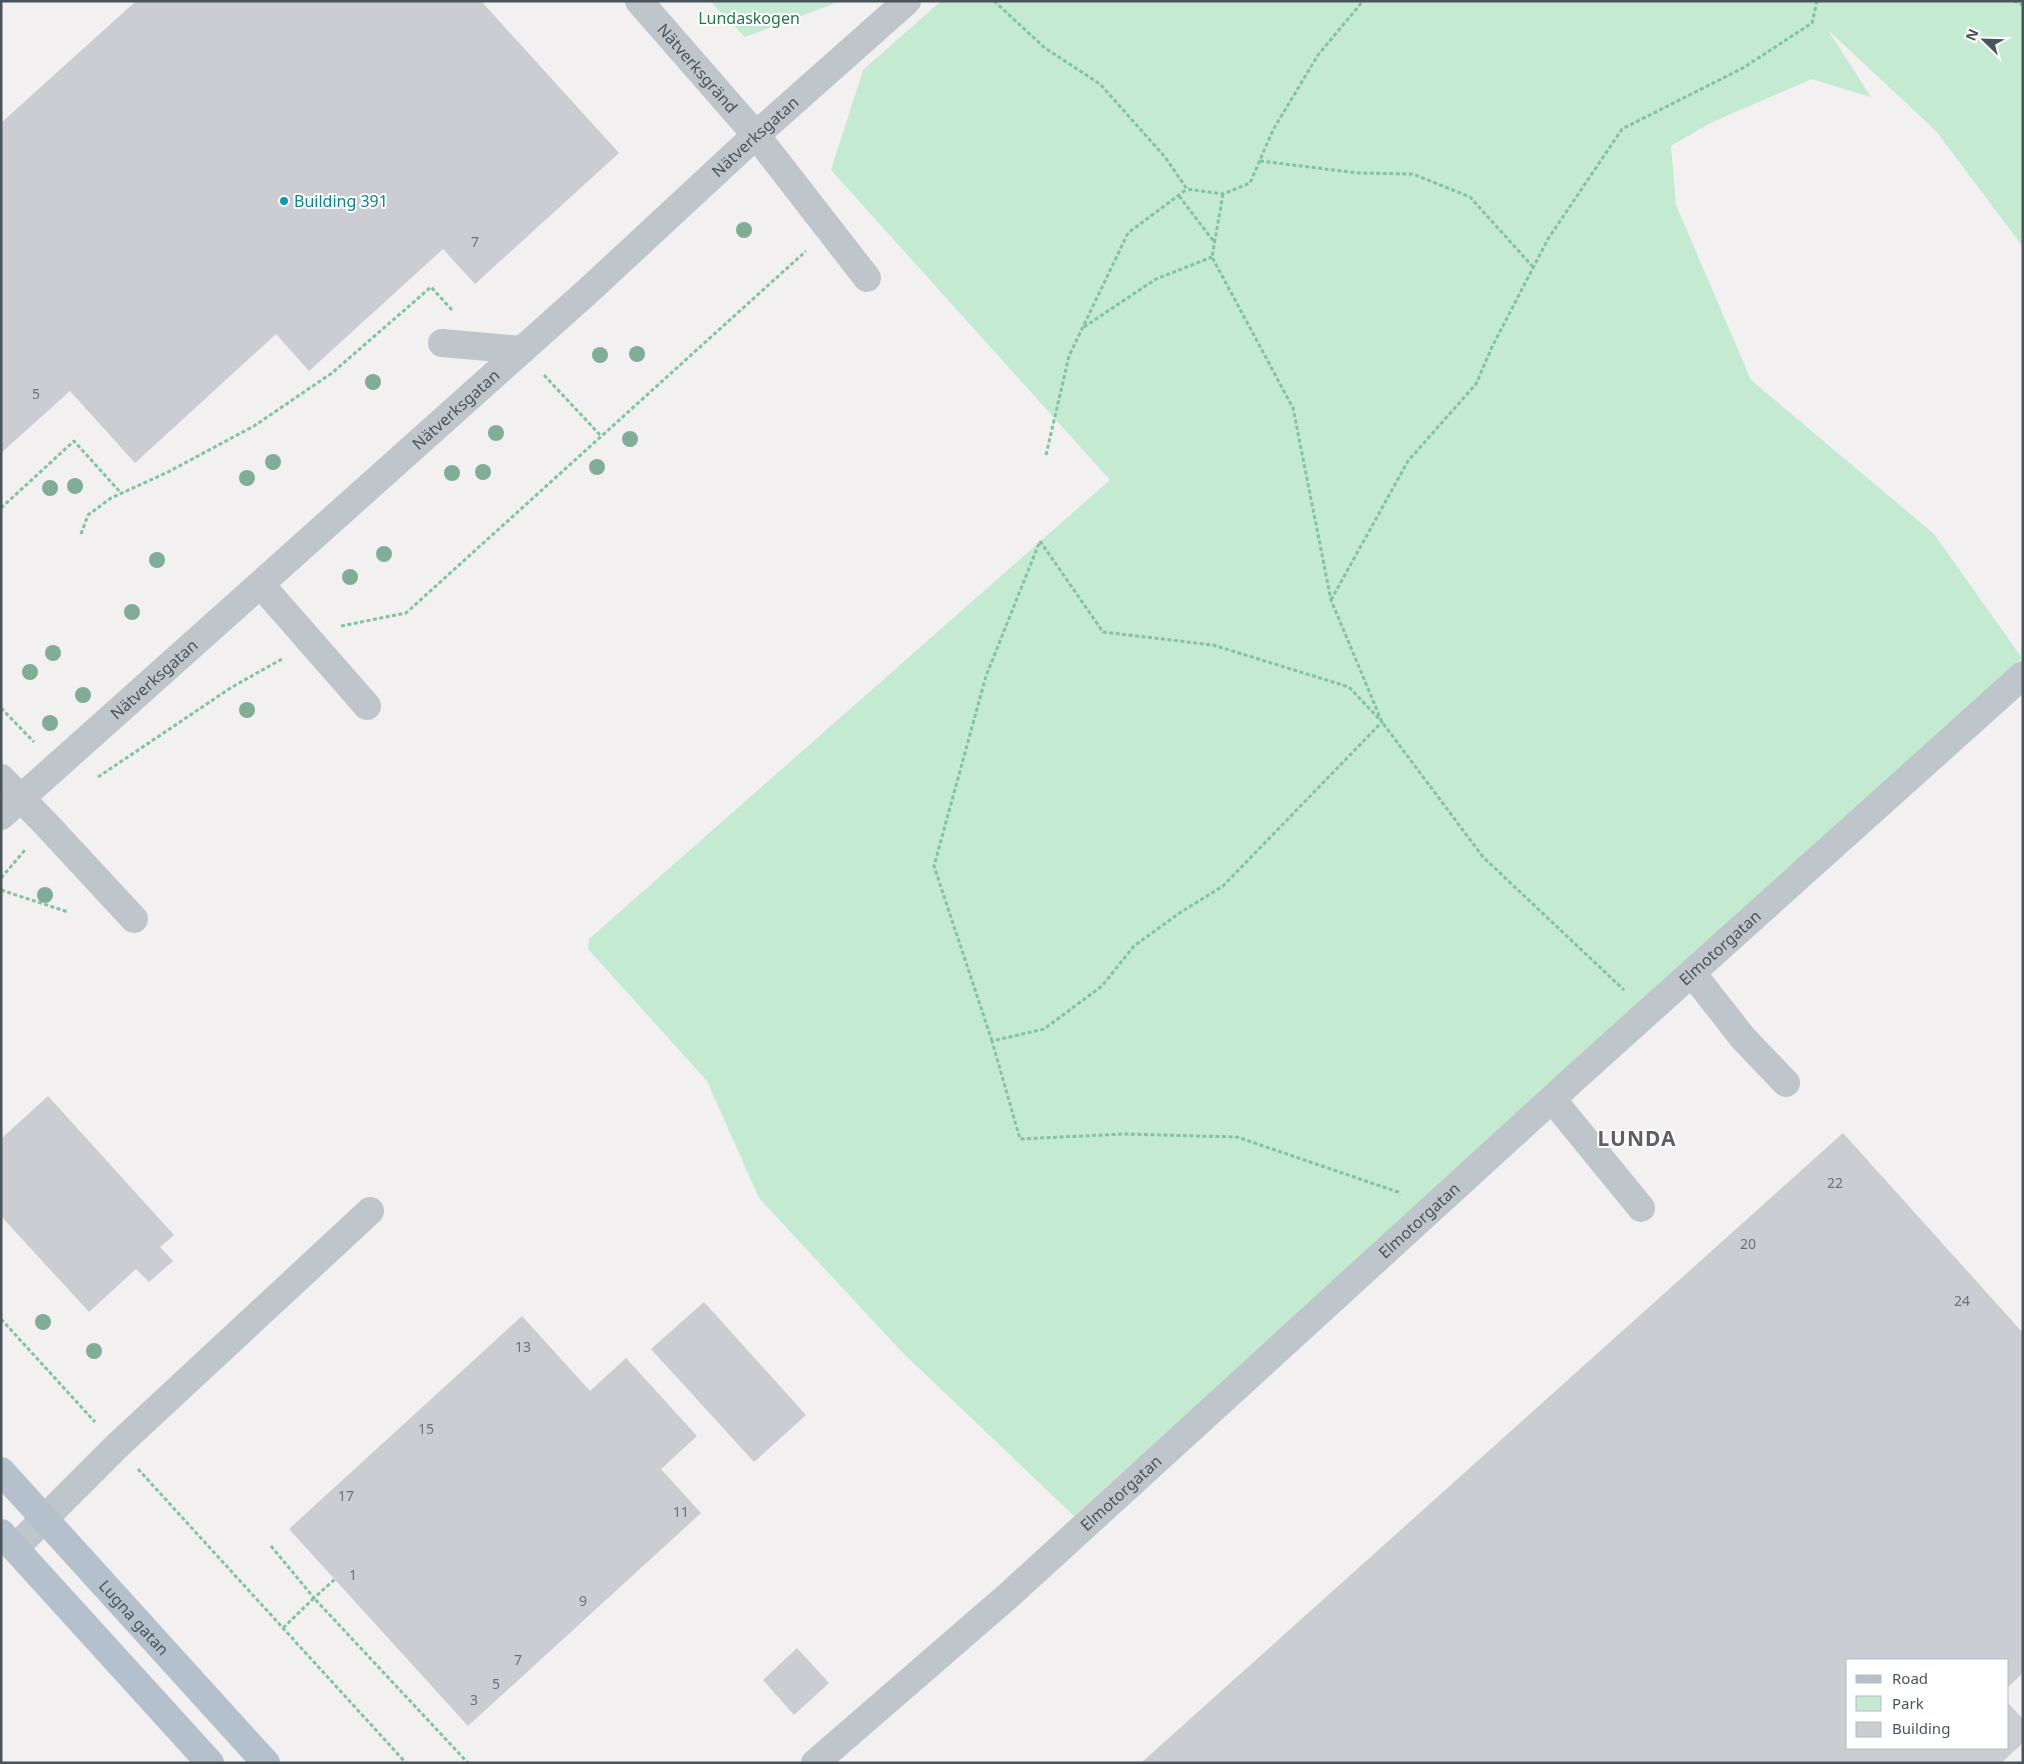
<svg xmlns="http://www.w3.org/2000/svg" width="2024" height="1764" font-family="'Noto Sans',sans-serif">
<rect width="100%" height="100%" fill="#f2f0f0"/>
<path fill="#c5ead2" d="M710,1H841L745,37Z
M941,1H2023V247L1936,131L1828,30L1871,97L1812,79L1710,123L1671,146L1676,205L1751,380L1934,534L2022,658L1074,1516L902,1352L759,1198L707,1081L588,949L589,939L1110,480L831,170L863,70Z"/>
<path fill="#cbcdd2" d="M136,1H481L619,153L475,284L443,249L309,371L276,334L135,463L70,391L1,453V123Z
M48,1096L174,1235L160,1247L173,1261L149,1282L136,1269L89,1312L1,1216V1139Z
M1843,1133L2023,1333V1673L2008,1687V1660H1848V1748H2008V1703L2023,1719V1743L2001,1763H1141Z
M704,1302L806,1415L754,1462L651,1349Z
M522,1316L590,1391L626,1358L697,1436L661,1469L701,1513L468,1726L289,1529Z
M797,1648L829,1683L794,1715L763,1680Z"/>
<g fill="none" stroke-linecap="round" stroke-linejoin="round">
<path stroke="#81c4a1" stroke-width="3" stroke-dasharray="4 2.5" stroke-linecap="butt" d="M994,1L1045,48L1100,84L1165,157L1187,189L1223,194L1250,183L1273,130L1318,55L1363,1
M2014,1L2023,5
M1260,161L1358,173L1413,174L1470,197L1534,268
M1223,194L1212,257L1293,408L1331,600L1382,722L1483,857L1624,990
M1179,196L1215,243
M1084,327L1156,279L1212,257
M544,375L601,436
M1046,455L1069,356L1128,233L1187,189
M1,508L74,441L121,493
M81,534L88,515L111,498L168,472L254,426L332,373L431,287L452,310
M1040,541L1103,632L1213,645L1349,687L1382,722L1223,886L1181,912L1134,946L1102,986L1044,1029L992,1041L1020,1139L1124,1134L1237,1137L1398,1192L1400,1195
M1331,600L1408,461L1476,384L1492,347L1548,239L1622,129L1743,68L1812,23L1817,1
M341,626L406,613L806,251
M1,708L34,742
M98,777L232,687L282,659
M1,878L25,850
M1,890L68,912
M992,1041L934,866L986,676L1040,541
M1,1319L95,1422
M138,1469L406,1763
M271,1546L314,1598L335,1579
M283,1628L314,1598L468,1763"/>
<g stroke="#bec5cb" stroke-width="28">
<path id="s1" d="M639,1L756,135L867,278"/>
<path d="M442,343L522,350"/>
<path d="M261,585L367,706"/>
<path d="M1,778L46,824L134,919"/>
<path id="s2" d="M1,816L588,291L756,135L907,1"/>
<path d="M1692,973L1743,1038L1786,1083"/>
<path d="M1552,1099L1641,1208"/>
<path d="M15,1548L117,1446L370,1211"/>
<path id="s3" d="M815,1763L1009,1595L1577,1076L2023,675"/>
</g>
<g stroke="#b4c0cb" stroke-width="28">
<path id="s4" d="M1,1471L266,1763"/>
<path d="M1,1533L210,1763"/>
</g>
</g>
<g fill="#81ac95">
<circle cx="744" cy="230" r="8"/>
<circle cx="637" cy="354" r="8"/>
<circle cx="600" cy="355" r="8"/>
<circle cx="373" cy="382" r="8"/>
<circle cx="496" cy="433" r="8"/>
<circle cx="630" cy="439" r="8"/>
<circle cx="273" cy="462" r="8"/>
<circle cx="597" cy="467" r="8"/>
<circle cx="483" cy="472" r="8"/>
<circle cx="452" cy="473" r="8"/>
<circle cx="247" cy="478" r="8"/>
<circle cx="75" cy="486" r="8"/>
<circle cx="50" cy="488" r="8"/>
<circle cx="384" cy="554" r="8"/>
<circle cx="157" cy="560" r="8"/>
<circle cx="350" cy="577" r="8"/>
<circle cx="132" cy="612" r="8"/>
<circle cx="53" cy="653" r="8"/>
<circle cx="30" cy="672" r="8"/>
<circle cx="83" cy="695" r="8"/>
<circle cx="247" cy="710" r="8"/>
<circle cx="50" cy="723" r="8"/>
<circle cx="45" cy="895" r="8"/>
<circle cx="43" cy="1322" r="8"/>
<circle cx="94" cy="1351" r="8"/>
</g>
<circle fill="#0f9aa8" stroke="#fff" stroke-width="2" cx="284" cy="201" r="5"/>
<g text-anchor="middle" stroke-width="4" stroke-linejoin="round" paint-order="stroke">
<g font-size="14" fill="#6a7279">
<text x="475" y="247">7</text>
<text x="36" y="399">5</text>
<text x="1835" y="1188">22</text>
<text x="1748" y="1249">20</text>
<text x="1962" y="1306">24</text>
<text x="523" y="1352">13</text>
<text x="426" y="1434">15</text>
<text x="346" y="1501">17</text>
<text x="681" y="1517">11</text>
<text x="353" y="1580">1</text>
<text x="583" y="1606">9</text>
<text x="518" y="1665">7</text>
<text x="496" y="1689">5</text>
<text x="474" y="1705">3</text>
</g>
<g font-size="16" fill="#24744a" stroke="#fff">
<text x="749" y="24">Lundaskogen</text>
</g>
<g font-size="16" fill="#4a545b" stroke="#fff">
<text dy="6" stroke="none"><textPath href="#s1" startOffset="89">Nätverksgränd</textPath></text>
<text dy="6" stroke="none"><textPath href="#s2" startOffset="1015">Nätverksgatan</textPath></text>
<text dy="6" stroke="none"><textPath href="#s2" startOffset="610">Nätverksgatan</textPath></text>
<text dy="6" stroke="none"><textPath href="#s2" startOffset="205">Nätverksgatan</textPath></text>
<text dy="6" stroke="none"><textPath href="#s3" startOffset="1218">Elmotorgatan</textPath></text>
<text dy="6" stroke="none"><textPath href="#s3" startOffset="812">Elmotorgatan</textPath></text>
<text dy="6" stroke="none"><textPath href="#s3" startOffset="408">Elmotorgatan</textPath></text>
<text dy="6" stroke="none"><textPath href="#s4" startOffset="198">Lugna gatan</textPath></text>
</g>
<g font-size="16" fill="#0d838f" stroke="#fff" text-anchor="start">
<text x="294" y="207">Building 391</text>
</g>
<g font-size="21" font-weight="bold" letter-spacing="1" fill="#5e6164" stroke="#fff">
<text x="1637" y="1146">LUNDA</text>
</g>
</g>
<rect width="2024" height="1764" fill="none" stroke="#4a545b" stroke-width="5"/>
<rect x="1846" y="1659" width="162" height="90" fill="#ffffff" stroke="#b7bbbd"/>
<rect x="1856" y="1675" width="25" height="8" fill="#b4c0cb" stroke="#b7bbbd"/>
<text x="1892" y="1684" font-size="15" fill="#4a545b">Road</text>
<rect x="1856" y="1696" width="25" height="15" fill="#c5ead2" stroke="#b7bbbd"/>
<text x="1892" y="1709" font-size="15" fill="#4a545b">Park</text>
<rect x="1856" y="1722" width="25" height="15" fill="#cbcdd2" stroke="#b7bbbd"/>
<text x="1892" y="1734" font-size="15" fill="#4a545b">Building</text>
<g transform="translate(1984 40) rotate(293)" stroke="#ffffff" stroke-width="4" paint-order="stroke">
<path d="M0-4L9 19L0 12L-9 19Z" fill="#4a545b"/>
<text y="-8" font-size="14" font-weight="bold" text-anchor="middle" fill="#4a545b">N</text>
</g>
</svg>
